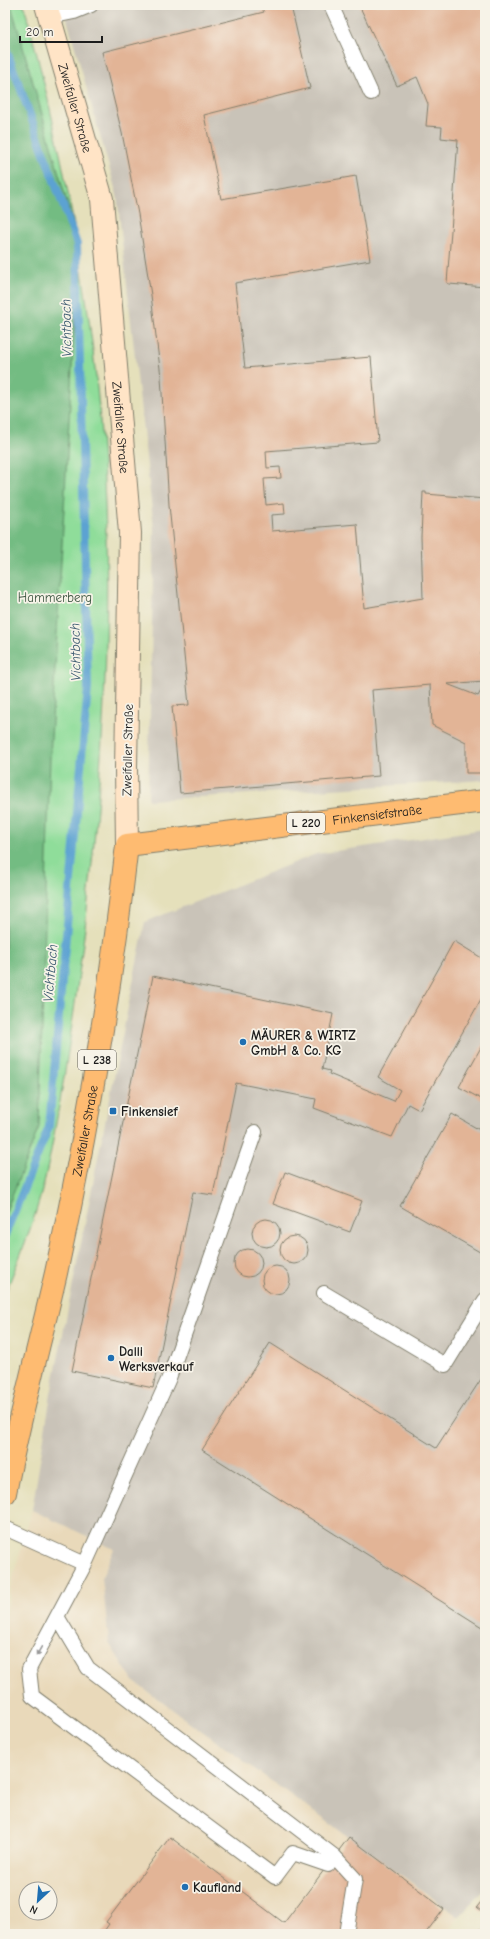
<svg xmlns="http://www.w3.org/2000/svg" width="490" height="1939" font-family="'Comic Neue',sans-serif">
<rect width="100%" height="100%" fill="#f7f3e8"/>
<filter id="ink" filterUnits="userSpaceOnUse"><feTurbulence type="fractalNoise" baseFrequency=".025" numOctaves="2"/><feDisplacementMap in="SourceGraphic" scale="8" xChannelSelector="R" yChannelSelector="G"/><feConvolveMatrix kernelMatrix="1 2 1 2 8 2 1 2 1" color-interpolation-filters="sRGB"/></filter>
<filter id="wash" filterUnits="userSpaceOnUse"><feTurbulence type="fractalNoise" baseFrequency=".012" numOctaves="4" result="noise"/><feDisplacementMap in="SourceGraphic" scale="16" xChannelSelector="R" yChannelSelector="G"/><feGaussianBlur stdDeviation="0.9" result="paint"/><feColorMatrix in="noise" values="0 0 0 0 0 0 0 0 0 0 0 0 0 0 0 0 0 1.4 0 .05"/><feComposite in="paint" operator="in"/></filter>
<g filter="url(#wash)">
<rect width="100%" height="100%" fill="#e5e0bb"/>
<path fill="#e9d9ba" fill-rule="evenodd" d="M32,1510L114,1549L102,1577L133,1681L459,1917L445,1934H5V1622L10,1589ZM26,1889H50V1913H26Z"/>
<path fill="#c9c3b8" d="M63,5H485V780L148,800L154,529L117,195Z
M485,829V1888L459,1917L133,1681L109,1643L102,1577L114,1549L32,1510L51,1394L145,922L316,854Z"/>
<path fill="#8fdd9a" stroke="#567c5b" d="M5,5H24C68,168 99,335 105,503C111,646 101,794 84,936C76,997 68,1058 57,1118C52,1146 47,1174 39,1201C30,1233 17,1263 5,1294Z"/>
<path fill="#73bc82" stroke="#486c4f" d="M5,5H11L79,244L50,757L39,1127L5,1214Z"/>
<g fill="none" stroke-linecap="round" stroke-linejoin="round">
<path stroke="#5ba2d2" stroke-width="8" d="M5,46L77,244L88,688L49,1127L5,1235"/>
</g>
<g id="blocks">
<path fill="#e2b496" d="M260,5L291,6L310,88L204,115L221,199L356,176L370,260L235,283L245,368L371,357L378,442L266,451L267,468L280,467L281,478L264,479L266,505L284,503L285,514L271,515L272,531L357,524L364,608L423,598L421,537L423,492H426V494L485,499V651L481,653L484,681L447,684L478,696L485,684V773H466V742L432,725L430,685L372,690L379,776L180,793L172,706L189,705L169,505L161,377L151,295L138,214L122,133L102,52L264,12Z
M359,5H485V287L449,284L447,283L458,140L441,138L442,127L426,126L428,104L417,77L397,86Z
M454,941L485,960V992L419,1110L408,1104L392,1137L314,1108L316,1099L236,1083L213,1195L193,1192L153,1388L72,1371L153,976L333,1014L322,1069L330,1071L329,1074L394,1101L400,1090L378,1077Z
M485,1040V1101L459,1087Z
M452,1114L485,1133V1255L400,1206Z
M285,1172L362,1201L350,1232L273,1204Z
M252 1233a14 14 0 1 1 28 0a14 14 0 1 1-28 0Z
M280 1250a14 14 0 1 1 28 0a14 14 0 1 1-28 0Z
M234 1263a14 14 0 1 1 28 0a14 14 0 1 1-28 0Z
M262 1280a14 14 0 1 1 28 0a14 14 0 1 1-28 0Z
M270,1343L436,1448L485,1373V1629L202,1450Z
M170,1837L284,1923L349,1837L444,1909L425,1934H102L109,1924L106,1922Z
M485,1897V1907L482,1911L477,1907Z"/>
</g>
</g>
<g filter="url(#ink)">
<use href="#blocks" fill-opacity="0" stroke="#807e6c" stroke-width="1"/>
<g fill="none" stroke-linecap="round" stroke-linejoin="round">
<defs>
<path id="service" d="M331,5L371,93
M50,17L74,12L91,5
M255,1132L169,1378L85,1564L29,1669L32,1696L275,1877L293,1853L328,1865
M324,1293L445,1365L485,1300
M5,1528L85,1564
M58,1618L88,1668L334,1856L355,1879L346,1934"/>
<g id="secondary">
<path id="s1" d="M46,5L102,199L130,533L126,768L127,845"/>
</g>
<g id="primary">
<path id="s2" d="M5,1493C19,1419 39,1347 56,1273C87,1132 111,989 127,845L485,801"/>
</g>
</defs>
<use href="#service" stroke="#807e6c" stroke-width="16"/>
<use href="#secondary" stroke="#807e6c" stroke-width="24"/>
<use href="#primary" stroke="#807e6c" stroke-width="24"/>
<use href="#service" stroke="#fff" stroke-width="14"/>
<use href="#secondary" stroke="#ffe4c6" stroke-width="22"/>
<use href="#primary" stroke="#febb71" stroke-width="22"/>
<path stroke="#1c1c1c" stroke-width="3" stroke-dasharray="6 3" stroke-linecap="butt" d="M477,1934L485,1925"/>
</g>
<defs><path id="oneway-solid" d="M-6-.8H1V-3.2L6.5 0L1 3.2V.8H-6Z"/></defs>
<use fill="#999" href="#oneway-solid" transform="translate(39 1651) rotate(120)"/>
</g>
<g fill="#1f6fb2" stroke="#f7f3e8" stroke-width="1.5">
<circle cx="243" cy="1042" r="4"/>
<rect x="109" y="1107" width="8" height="8" rx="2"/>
<circle cx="111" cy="1358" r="4"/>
<circle cx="185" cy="1887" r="4"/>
</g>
<g text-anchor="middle" stroke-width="3.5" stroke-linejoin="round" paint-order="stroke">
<g fill="#f7f3e8" stroke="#5e5c59" stroke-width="1">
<rect x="287" y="813" width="38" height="20" rx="3"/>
<rect x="78" y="1050" width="38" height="20" rx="3"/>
</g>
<g font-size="12" font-weight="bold" fill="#1c1c1c">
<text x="306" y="827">L 220</text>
<text x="97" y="1064">L 238</text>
</g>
<g font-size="13" fill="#1c1c1c" stroke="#f7f3e8">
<text dy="5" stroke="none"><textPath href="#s1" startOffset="107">Zweifaller Straße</textPath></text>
<text dy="5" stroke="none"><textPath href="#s1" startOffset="431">Zweifaller Straße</textPath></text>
<text transform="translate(127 750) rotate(-89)" y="5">Zweifaller Straße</text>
<text dy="5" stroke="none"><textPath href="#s2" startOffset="912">Finkensiefstraße</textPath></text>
<text dy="5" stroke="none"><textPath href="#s2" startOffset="371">Zweifaller Straße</textPath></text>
</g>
<g font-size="13" fill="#3e5642" stroke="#f7f3e8">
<text x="55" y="602">Hammerberg</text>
</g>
<g font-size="13" font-weight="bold" fill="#1c1c1c" stroke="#f7f3e8" text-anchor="start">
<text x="251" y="1040">MÄURER &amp; WIRTZ<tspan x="251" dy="15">GmbH &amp; Co. KG</tspan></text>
<text x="121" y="1116">Finkensief</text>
<text x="119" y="1356">Dalli<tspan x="119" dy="15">Werksverkauf</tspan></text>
<text x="193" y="1892">Kaufland</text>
</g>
<g font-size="14" font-style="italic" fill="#38586e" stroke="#f7f3e8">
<text transform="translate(66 328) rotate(-91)" y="5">Vichtbach</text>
<text transform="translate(75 652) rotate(-91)" y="5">Vichtbach</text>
<text transform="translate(50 973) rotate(-85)" y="5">Vichtbach</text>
</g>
</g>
<rect width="490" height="1939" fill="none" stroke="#f7f3e8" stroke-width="20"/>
<g transform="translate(38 1901) rotate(206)"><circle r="19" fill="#f7f3e8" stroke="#9f9d96"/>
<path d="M0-3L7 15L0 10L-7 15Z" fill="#1f6fb2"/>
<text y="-6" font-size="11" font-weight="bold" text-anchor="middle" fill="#1c1c1c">N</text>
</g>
<path d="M20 36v6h82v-6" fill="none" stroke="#1c1c1c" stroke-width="2"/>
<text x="26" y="36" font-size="12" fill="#1c1c1c" stroke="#f7f3e8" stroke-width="3" paint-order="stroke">20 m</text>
</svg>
